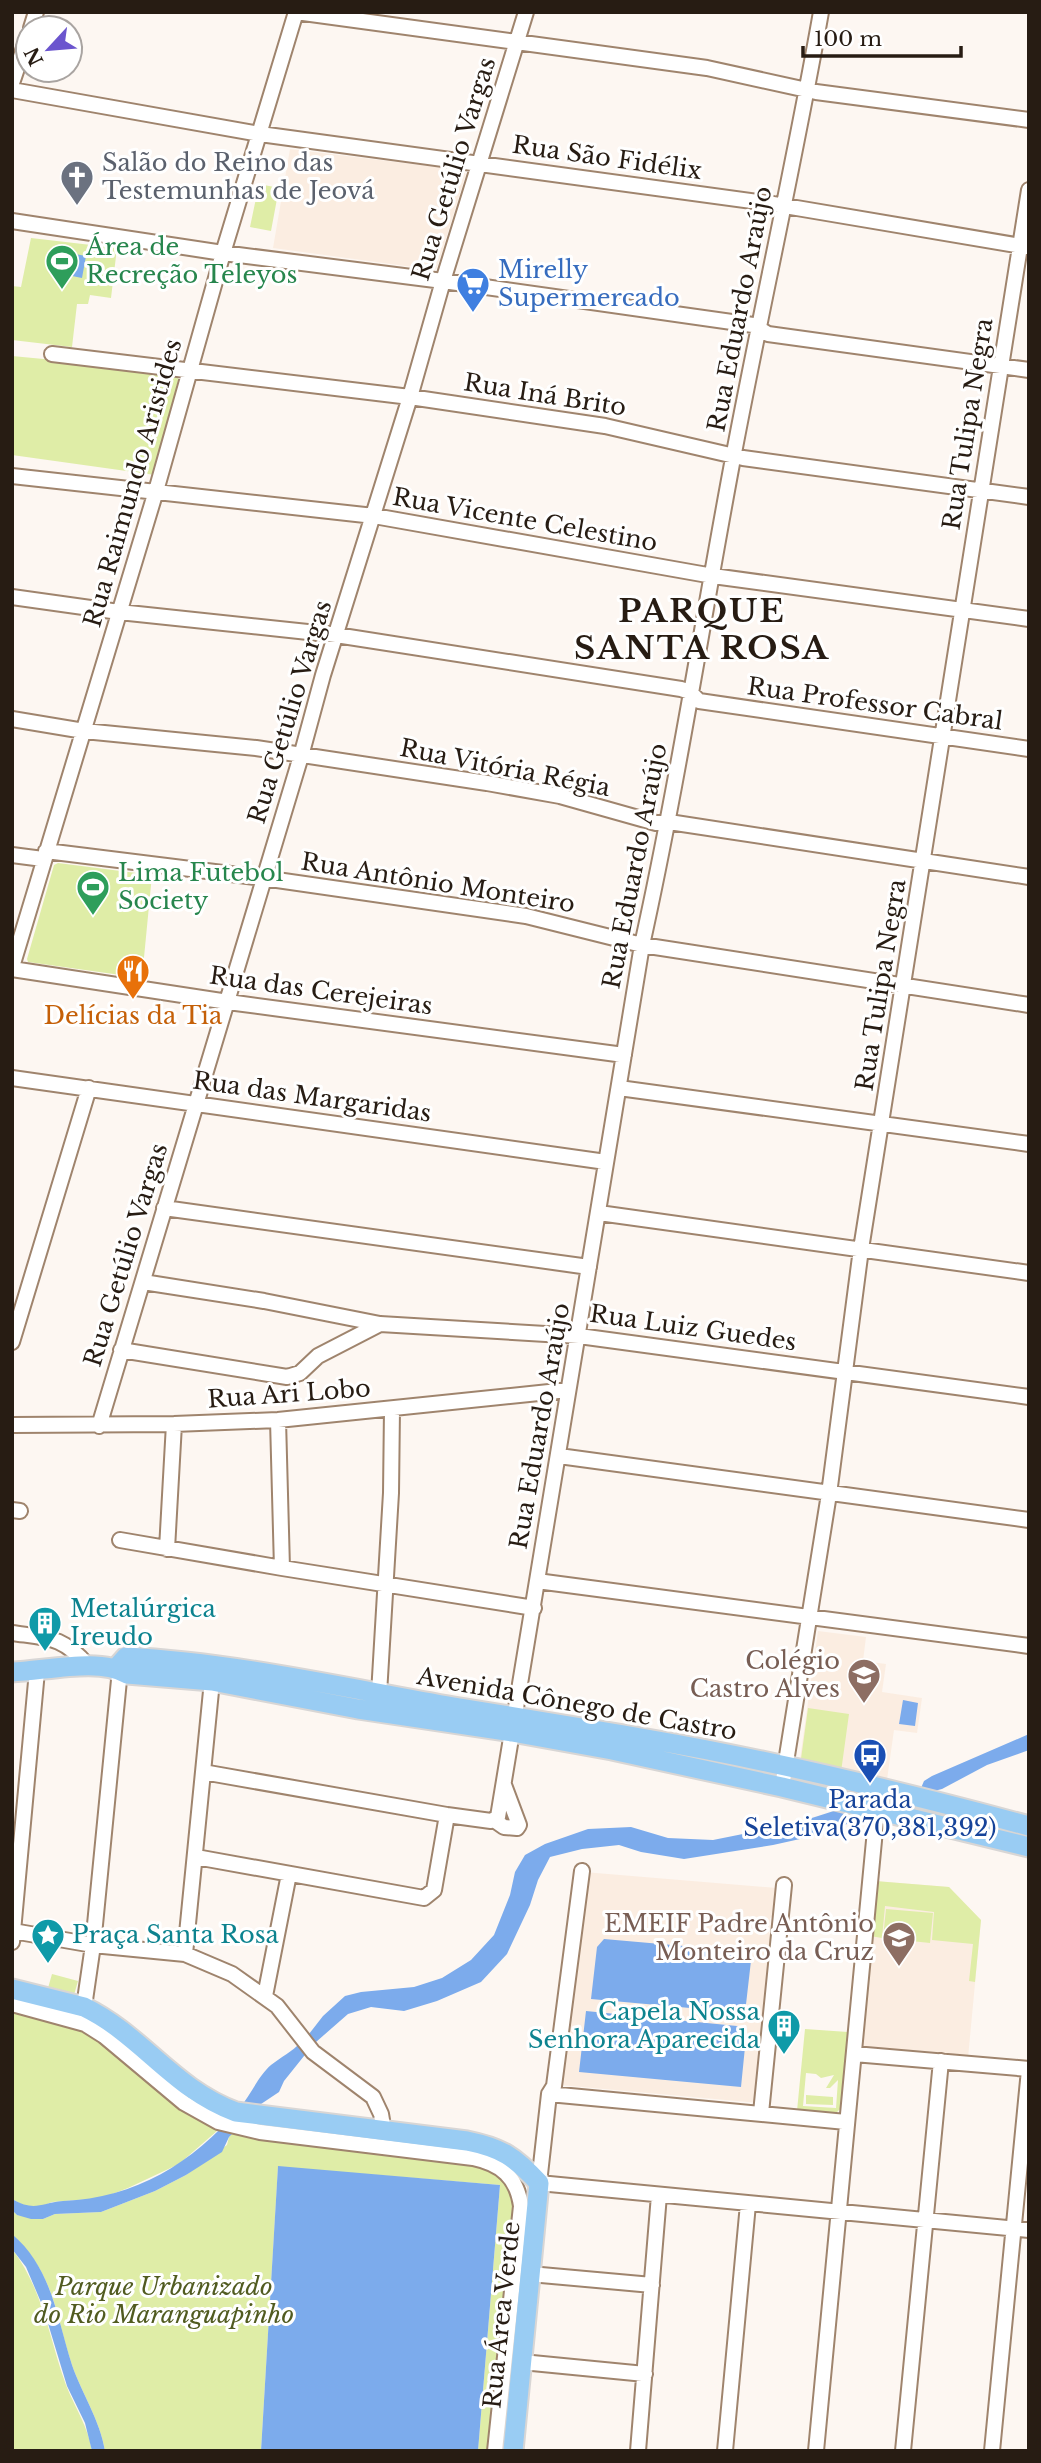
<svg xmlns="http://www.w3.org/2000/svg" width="1041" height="2463" font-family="'Libre Baskerville',serif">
<rect width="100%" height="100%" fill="#fdf7f2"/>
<path fill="#fbede1" d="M290,149L461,170L466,174L437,268L435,270L273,248Z
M818,1631L866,1637L863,1661L886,1664L882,1692L922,1698L917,1733L894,1730L886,1787L799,1766Z
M584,1872L777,1888L774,1916L770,1918L769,1933L772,1935L759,2103L560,2085Z
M875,1881L949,1887L981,1920L968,2058L863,2048L859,2045Z"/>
<path fill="#dfeda7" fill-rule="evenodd" d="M259,184L279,188L271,231L250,227Z
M31,238L117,248L111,298L90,295L88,304H77L72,347L12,340V286L21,287Z
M12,356L180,372L155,475L12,455Z
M58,863L152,875L142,978L28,962L27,959L54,865Z
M808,1708L849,1714L841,1772L800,1766Z
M875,1881L949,1887L981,1920L975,1982L969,1981L973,1944L932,1940L934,1912L885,1906L882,1938L870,1936Z
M886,1909L933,1913L930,1943L883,1938Z
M52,1974L78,1981L74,1995L48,1988Z
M12,2004L70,2018L225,2124L179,2164L128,2188L102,2198L52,2202L40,2207L25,2206L12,2199Z
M805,2029L848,2032L841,2108L835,2114L797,2111ZM806,2073L816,2074L821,2078L834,2075L826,2088H830L838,2080L836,2108L803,2106Z
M806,2095L833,2097V2105L806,2104Z
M238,2128L473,2158L517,2186L495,2451H478L500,2185L278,2167L261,2451H105C100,2420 82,2394 72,2365C55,2313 55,2275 12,2234V2210L17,2215L43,2219L55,2214L101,2212L155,2191L186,2175L227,2145L229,2137Z
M12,2249C43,2289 49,2338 66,2385C75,2408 88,2426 92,2451H12Z"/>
<path fill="#7cabec" d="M75,254L86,256L82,278L72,276Z
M903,1700L918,1703L915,1726L899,1724Z
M1029,1734V1750L987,1765L942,1789L930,1792L921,1788L924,1781L932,1776Z
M840,1809L864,1815L845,1825L809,1837L773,1845L684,1859L641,1852L619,1845L582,1849L550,1857L538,1880L530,1905L507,1954L481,1982L437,2001L404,2011L371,2007L348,2014L316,2042L309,2034L323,2016L345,1996L361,1992L414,1987L442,1978L471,1960L494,1935L510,1895L515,1872L525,1855L545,1844L588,1829L631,1827L668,1838L713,1840L793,1824Z
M604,1939L752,1952L745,2013L591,1999L597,1947Z
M586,2011L747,2027L741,2087L579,2072Z
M301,2042L308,2051L284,2081L279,2092L261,2104L238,2128L229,2137L222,2152L186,2175L155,2191L101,2212L55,2214L43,2219H31L17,2215L12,2210V2199C35,2212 40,2203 63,2201C136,2198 192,2163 239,2109C250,2096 259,2075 271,2065C281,2057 292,2052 301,2042Z
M278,2166L500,2185L478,2451H261Z
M12,2234C52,2268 57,2318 72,2365C82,2394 100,2420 105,2451H92L85,2423L67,2386L43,2307L26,2267L12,2249Z"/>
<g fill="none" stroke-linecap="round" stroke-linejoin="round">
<defs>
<path id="minor" d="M296,12L707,68L816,92L1029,120
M31,28L36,12
M12,83L28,36
M12,90L260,134L773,204L1027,247
M12,221L223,253L443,281L753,325L768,334L1029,370
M52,354L410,397L605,426L743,458L1029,497
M12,476L374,516L713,576L1029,619
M12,597L119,612L336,635L681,689L690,692L699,701L1029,749
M12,719L84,731L256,748L487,783L560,796L656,823L669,822L1029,877
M46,851L263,878L526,916L642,945L1029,1005
M12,855L43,859
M12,967L156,491L223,253L296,12
M12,969L228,1002L624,1055
M12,1078L606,1162
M619,1088L1029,1144
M164,1208L589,1267
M599,1213L1029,1273
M143,1282L264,1301L380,1324L579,1336L1029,1397
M12,1342L89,1088
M121,1350L287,1377L300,1373L318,1356L380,1324
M278,1420L282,1568
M12,1425L174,1424L278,1420L568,1390
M99,1426L301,756L323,675L410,397L443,281L526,12
M559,1456L1029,1520
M12,1510L20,1511
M120,1540L282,1568L534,1608
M167,1549L174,1424
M537,1581L1029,1646
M12,1633C48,1638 63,1636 88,1666
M379,1694L391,1493L392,1409
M203,1772L447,1815L491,1821L498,1817L642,945C678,782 703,617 734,453C762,305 795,160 821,12
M782,1787L829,1494L861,1249L1029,190
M494,1820L504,1827L517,1828L519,1825L504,1785
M196,1857L424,1898L434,1890L447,1815
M582,1871L554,2086L549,2094L539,2183L1029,2230
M13,1931L93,1945L185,1954L232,1974L277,2006L313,2052L373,2097L381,2114L384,2132
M12,1942L37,1671
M185,1954L212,1681
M265,1996L289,1874
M12,2004L85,2024L104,2036L184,2103L218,2122L260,2132L473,2158C501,2164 517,2177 521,2206L495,2451
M84,2007L93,1945L119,1680L117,1667
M854,2054L1029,2069
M549,2094L846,2122
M761,2113L784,1885
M530,2274L652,2285
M522,2362L645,2374
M638,2451L659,2195
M725,2451L748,2204
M816,2451L879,1788
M903,2451L941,2061
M992,2451L1029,2070"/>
<path id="major" d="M117,1667L126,1657C236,1663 345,1688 454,1707C519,1718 583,1728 647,1739C776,1761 903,1792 1029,1826
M12,1672C45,1671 100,1657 127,1674L212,1681L358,1709L512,1732L612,1750L782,1787L1029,1847
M12,1989L84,2007C142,2035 173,2089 236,2112L467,2141C502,2148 515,2157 539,2183L513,2451"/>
</defs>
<use href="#minor" stroke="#9f846d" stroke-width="18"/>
<use href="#major" stroke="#d8d6d5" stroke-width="23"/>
<use href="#minor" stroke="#fff" stroke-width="14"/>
<use href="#major" stroke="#99ccf3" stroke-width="19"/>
</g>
<defs>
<symbol id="church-pin" viewBox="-11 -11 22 30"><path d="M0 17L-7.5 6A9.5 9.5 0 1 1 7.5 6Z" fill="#6b7280" stroke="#fff"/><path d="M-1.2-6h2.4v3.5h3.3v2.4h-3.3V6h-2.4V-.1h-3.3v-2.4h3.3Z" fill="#fff"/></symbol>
<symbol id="stadium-pin" viewBox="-11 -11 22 30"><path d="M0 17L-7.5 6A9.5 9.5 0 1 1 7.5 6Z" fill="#2e9e5b" stroke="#fff"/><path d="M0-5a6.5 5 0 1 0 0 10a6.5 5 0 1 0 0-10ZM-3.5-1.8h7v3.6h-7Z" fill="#fff"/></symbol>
<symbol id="supermarket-pin" viewBox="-11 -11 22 30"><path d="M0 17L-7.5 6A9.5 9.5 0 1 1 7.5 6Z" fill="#3f7fe0" stroke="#fff"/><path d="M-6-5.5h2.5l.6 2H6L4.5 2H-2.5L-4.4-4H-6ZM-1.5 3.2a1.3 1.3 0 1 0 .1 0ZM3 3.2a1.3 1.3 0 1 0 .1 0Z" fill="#fff"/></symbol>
<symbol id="restaurant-pin" viewBox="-11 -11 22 30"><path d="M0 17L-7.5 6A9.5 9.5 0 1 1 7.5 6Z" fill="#e8710a" stroke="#fff"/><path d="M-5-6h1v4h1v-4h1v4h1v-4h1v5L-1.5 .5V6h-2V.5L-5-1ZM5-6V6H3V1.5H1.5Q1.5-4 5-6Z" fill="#fff"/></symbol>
<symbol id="building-pin" viewBox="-11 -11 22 30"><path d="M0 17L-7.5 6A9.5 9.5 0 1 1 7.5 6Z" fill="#0f9aa8" stroke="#fff"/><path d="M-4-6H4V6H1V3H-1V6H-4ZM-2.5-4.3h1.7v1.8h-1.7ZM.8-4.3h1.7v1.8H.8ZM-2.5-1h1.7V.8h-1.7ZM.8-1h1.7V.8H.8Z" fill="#fff"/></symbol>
<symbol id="school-pin" viewBox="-11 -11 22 30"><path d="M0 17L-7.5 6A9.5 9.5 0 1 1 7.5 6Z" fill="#8d6e63" stroke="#fff"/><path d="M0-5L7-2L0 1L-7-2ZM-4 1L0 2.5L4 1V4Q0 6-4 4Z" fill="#fff"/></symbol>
<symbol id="bus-pin" viewBox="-11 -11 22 30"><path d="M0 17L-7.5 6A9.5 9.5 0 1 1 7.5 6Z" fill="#1a4fb4" stroke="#fff"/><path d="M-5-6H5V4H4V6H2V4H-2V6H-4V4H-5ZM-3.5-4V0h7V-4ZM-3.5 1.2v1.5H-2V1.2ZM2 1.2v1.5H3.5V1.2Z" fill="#fff"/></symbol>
<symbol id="sight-pin" viewBox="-11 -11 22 30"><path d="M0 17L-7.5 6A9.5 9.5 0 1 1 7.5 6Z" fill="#0f9aa8" stroke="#fff"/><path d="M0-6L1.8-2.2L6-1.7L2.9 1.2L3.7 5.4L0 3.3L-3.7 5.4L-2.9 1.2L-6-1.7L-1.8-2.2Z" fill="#fff"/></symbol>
</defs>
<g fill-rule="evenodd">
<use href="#church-pin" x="58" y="158" width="38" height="52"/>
<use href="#stadium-pin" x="43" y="242" width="38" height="52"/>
<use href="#supermarket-pin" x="454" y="265" width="38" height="52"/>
<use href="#stadium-pin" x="74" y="868" width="38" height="52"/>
<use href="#restaurant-pin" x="114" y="952" width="38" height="52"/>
<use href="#building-pin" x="26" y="1604" width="38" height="52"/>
<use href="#school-pin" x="845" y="1656" width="38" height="52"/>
<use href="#bus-pin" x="851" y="1736" width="38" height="52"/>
<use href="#sight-pin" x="29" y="1916" width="38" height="52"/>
<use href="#school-pin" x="880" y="1919" width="38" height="52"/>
<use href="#building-pin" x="765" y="2007" width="38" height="52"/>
</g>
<g text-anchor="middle" stroke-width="6" stroke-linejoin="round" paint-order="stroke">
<g font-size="24" fill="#271c13" stroke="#fff">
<text transform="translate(607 158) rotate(8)" y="8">Rua São Fidélix</text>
<text transform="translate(454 169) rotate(-73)" y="8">Rua Getúlio Vargas</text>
<text transform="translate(740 309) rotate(-79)" y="8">Rua Eduardo Araújo</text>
<text transform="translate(545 395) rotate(9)" y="8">Rua Iná Brito</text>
<text transform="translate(968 424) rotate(-81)" y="8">Rua Tulipa Negra</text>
<text transform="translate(133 483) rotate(-74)" y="8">Rua Raimundo Aristides</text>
<text transform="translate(525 520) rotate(10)" y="8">Rua Vicente Celestino</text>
<text transform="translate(875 704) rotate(8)" y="8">Rua Professor Cabral</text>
<text transform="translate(290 712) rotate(-73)" y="8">Rua Getúlio Vargas</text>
<text transform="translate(505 768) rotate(11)" y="8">Rua Vitória Régia</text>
<text transform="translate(635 866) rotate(-79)" y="8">Rua Eduardo Araújo</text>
<text transform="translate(438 883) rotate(9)" y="8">Rua Antônio Monteiro</text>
<text transform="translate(881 985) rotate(-81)" y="8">Rua Tulipa Negra</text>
<text transform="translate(321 991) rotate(8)" y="8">Rua das Cerejeiras</text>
<text transform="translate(312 1097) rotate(8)" y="8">Rua das Margaridas</text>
<text transform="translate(126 1255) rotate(-73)" y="8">Rua Getúlio Vargas</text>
<text transform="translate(693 1328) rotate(8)" y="8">Rua Luiz Guedes</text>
<text transform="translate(289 1394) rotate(-4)" y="8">Rua Ari Lobo</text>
<text transform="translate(540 1426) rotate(-80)" y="8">Rua Eduardo Araújo</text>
<text transform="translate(577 1704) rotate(10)" y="8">Avenida Cônego de Castro</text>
<text transform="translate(502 2315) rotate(-84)" y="8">Rua Área Verde</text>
</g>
<g font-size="24" fill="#5b616d" stroke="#fff" text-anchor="start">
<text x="102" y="171">Salão do Reino das<tspan x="102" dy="28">Testemunhas de Jeová</tspan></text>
</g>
<g font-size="24" fill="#27864d" stroke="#fff" text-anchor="start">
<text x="86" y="255">Área de<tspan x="86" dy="28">Recreção Teleyos</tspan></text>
<text x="118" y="881">Lima Futebol<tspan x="118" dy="28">Society</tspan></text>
</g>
<g font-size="24" fill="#366cbe" stroke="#fff" text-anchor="start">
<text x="498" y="278">Mirelly<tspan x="498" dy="28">Supermercado</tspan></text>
</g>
<g font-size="24" fill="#c56008" stroke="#fff">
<text x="133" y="1024">Delícias da Tia</text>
</g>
<g font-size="24" fill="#0d838f" stroke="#fff" text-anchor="start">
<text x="70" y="1617">Metalúrgica<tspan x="70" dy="28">Ireudo</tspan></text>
<text x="72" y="1943">Praça Santa Rosa</text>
<text x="760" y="2020" text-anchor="end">Capela Nossa<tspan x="760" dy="28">Senhora Aparecida</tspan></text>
</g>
<g font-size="24" fill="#785e54" stroke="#fff" text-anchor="end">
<text x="840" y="1669">Colégio<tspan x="840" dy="28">Castro Alves</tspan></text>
<text x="874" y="1932">EMEIF Padre Antônio<tspan x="874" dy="28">Monteiro da Cruz</tspan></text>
</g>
<g font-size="24" fill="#164399" stroke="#fff">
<text x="870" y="1808">Parada<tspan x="870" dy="28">Seletiva(370,381,392)</tspan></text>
</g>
<g font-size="24" font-style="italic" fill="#515b20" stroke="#fff">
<text x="164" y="2295">Parque Urbanizado<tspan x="164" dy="28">do Rio Maranguapinho</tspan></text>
</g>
<g font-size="32" font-weight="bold" letter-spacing="2" fill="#271c13" stroke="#fff">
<text x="702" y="622">PARQUE<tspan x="702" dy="37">SANTA ROSA</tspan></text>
</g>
</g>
<rect width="1041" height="2463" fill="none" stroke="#271c13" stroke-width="28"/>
<g transform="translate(49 49) rotate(244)"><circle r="33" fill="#ffffff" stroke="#a9a4a1" stroke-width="2"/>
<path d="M0-5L12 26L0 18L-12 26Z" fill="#6b55ce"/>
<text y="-10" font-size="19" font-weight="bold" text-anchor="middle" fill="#271c13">N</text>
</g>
<path d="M803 46v10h158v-10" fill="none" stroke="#271c13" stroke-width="3.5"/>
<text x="814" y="46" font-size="21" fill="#271c13" stroke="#ffffff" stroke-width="5" paint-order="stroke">100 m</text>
</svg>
